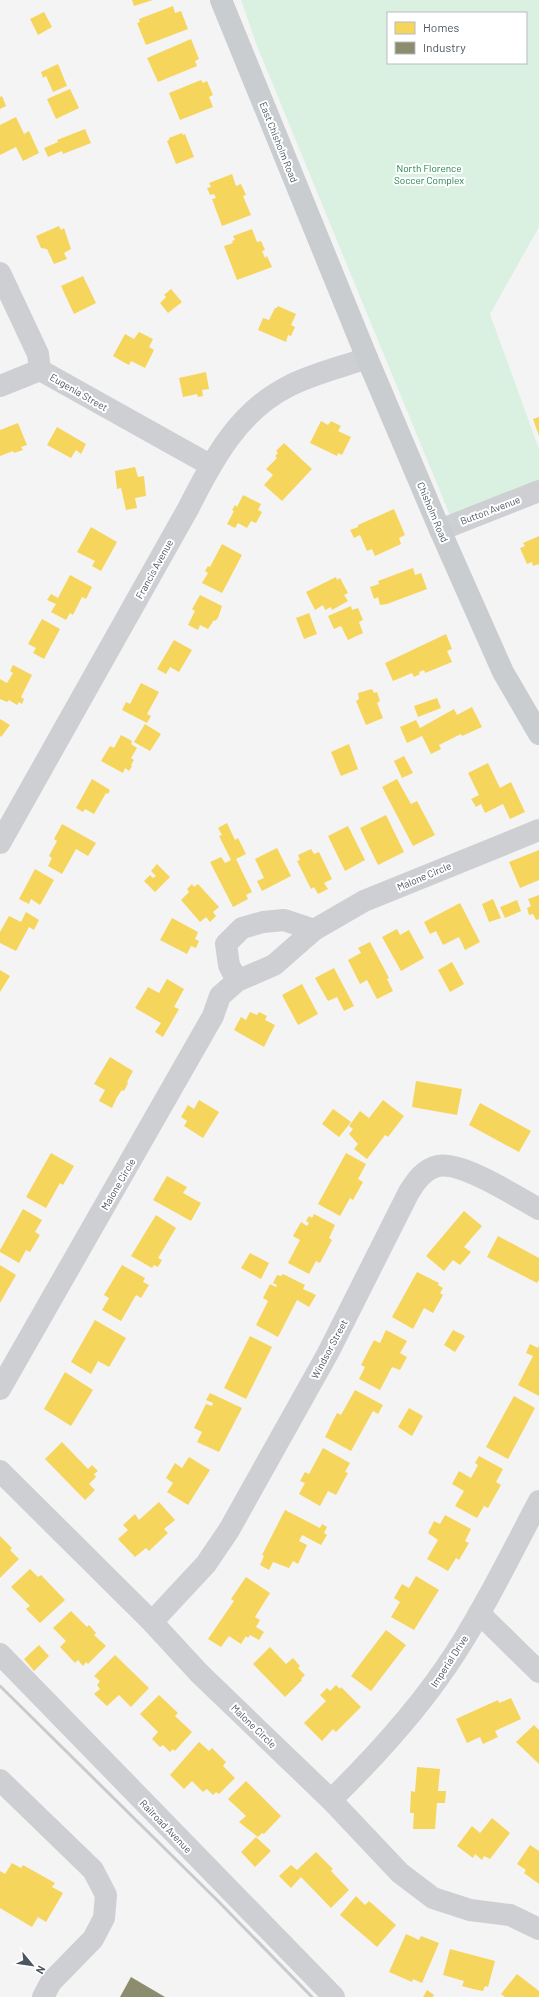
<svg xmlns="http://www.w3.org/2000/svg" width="539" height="1997" font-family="Barlow,sans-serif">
<rect width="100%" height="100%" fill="#f4f4f4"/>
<path fill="#daf1e2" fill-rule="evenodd" d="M241,0H539V227L490,314L539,449V482L451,518L257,46ZM388,13H526V63H388Z"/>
<path fill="#f6d55c" d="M132,0H153L134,6Z
M173,6L175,13L181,11L188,29L146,45L137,23L140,22L139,19Z
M44,12L52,27L38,35L30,19Z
M191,39L199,59L195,61L197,66L158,82L147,58Z
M58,64L67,86L53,92L46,76L43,78L41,72Z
M201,80L203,83L207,81L213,95L209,97L213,107L180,120L169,93Z
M70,89L79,108L56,119L47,99Z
M2,96L6,106L0,109V97Z
M16,117L24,134L29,131L39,153L23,161L16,147L0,155V125Z
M85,129L91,143L63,154L62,151L48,157L44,148L58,142L57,140Z
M182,133L183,135L185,134L194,157L176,164L167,141L169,140V138Z
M232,174L236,186L241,184L246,195L243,196L251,215L222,226L212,199L216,198L214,194L210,195L207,188L211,187L209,183Z
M59,226L61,230L64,228L71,249L64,253L67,259L54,264L47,249L41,248L36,236Z
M252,229L257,242L261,241L265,250L262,251L265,258L267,256L272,267L237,280L224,246L233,243L232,241L235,240L233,236Z
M83,276L96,303L74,314L61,286Z
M171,289L182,302L168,313L160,303L166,297L164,295Z
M278,306L296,314L291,325L295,327L291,336L288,335L286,342L258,330L263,318L269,320L275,308H277Z
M139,332L153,339L149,347L154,350L145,368L131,361L129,365L125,363L113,356L125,334L134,339Z
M206,372L209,389L202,390L203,396L198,397L197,394L183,397L179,378Z
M539,417V436L533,419Z
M321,421L328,425L331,421L341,426L338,431L351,437L342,455L338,453L337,456L310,443Z
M18,423L27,445L21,447L23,450L14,453L13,451L0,456V430Z
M57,427L86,444L81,454L76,450L71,458L47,445Z
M284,443L312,469L282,501L264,485L273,475L266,469L277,458L275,456L278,453L276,451Z
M135,467L138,477L144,476L146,496L135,498L137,508L126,510L121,488L117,489L115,471Z
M243,495L261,504L258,510L262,512L256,523L251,521L247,528L238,523L235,528L227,524L234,511L232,510L235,505L237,507Z
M394,509L405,535L399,538L401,544L375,556L372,549L367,551L360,535L354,538L350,530L358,527V525Z
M91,527L117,542L101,571L92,566L95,561L77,552Z
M539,536V564L533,566L532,562L527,564L520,548L525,546L523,543Z
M222,544L242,555L222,593L202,583L208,573L205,571L208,566L210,567Z
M413,568L415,575L421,573L427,589L387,604L380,605L378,597L374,599L370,587L379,584L378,581Z
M70,575L92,587L86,599L82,597L73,615L70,613L66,620L51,612L56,604L47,600L51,594L58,598Z
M336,577L337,580L340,578L348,593L344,595L348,601L332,610L331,607L325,610L323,605L315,610L306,592Z
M200,595L222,606L218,618L215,621L214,620L208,629L200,625L198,630L188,625L195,611L192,609Z
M351,606L352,610L358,608L363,620L359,622L363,633L348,640L341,626L334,629L328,616Z
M309,613L317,634L304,639L296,618Z
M42,619L60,629L44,659L33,653L36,648L28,644Z
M446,634L452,649L447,651L452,662L425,673L424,670L419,672L420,674L414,677L412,673L393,681L385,663Z
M174,640L192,650L179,672L170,667L166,674L157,669Z
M13,665L32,675L21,697L24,699L22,704L19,702L17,705L9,700L7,702L0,699V679L7,683L13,673L10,671Z
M141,683L159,692L147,714L151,716L147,723L122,710L126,702L130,704Z
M372,689L374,693L377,692L380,701L377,703L383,718L366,725L356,701L359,699L358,693Z
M437,698L441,708L418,717L414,706Z
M472,707L482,727L462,736L461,734L439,745L441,749L431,754L422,736L407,743L400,727L416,720L420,728L454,709L457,715Z
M0,719L10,725L1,737L0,736Z
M145,724L161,734L150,751L134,742Z
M121,735L132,741L131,744L137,748L131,758L134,760L131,765L132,766L129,771L125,768L123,773L101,761L110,746L114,748Z
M349,744L358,769L341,776L331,752Z
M404,756L413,773L402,778L394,761Z
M488,763L500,788L511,782L525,812L510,819L503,804L485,813L481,804L476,807L471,799L479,795L468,773Z
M92,779L110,790L108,794L106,793L94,814L85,809L83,812L76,808Z
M397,779L411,804L417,801L435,835L413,846L382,787Z
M386,815L404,852L378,865L360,828Z
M227,823L235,840L238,838L246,854L236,859L252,892L246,895L248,899L233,907L210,862L221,857L225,863L231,860L219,836L222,835L218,828Z
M62,824L96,843L88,856L76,849L62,874L48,866L52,858L49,856L57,841L54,839Z
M348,826L365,860L345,871L328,836Z
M277,848L291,876L262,891L257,881L264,878L255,859Z
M311,849L314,854L319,852L332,879L324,883L328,889L318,894L314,887L311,889L297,861L300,860L298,855Z
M539,850V880L520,888L509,862Z
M157,864L170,877L155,892L144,881L150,875L153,878L156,876L151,871Z
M35,869L54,880L40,905L31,899L29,904L19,899Z
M192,884L194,887L198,884L219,907L213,912L216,916L210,922L206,917L200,922L181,900L189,892L187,889Z
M539,895V919L536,920L533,914L529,915L527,908L531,906L528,899Z
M493,899L501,918L489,922L482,904Z
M517,900L521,911L505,918L500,907Z
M460,903L480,942L465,950L459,937L443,945L436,931L430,934L424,922Z
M26,912L39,920L34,930L29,927L16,951L0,943V932L9,916L21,922Z
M172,918L198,932L195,939L199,941L196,948L191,946L187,954L160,940Z
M397,929L400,935L409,930L424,958L401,971L382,937Z
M370,942L389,978L387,979L393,991L377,999L367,980L360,984L348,960L361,953L358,948Z
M452,962L464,984L450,992L438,970Z
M334,968L354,1006L344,1011L337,997L328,1001L315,978Z
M0,970L10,976L0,992Z
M167,979L184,989L174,1007L179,1009L163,1037L155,1032L161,1023L135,1008L148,987L159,993Z
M302,984L318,1014L298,1025L282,995Z
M250,1012L257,1015L259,1012L267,1016L265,1020L275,1025L264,1047L234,1030L241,1017L246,1020Z
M110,1057L133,1071L127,1082L128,1083L124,1091L122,1090L117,1097L112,1108L99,1101L105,1090L94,1084Z
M416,1081L462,1089L457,1115L412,1107Z
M199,1100L219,1112L203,1138L184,1126L187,1121L181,1117L188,1105L194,1109Z
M383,1100L404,1116L388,1137L385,1135L367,1159L354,1149L358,1144L349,1134L353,1129L349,1126L360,1111L369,1118Z
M480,1103L531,1131L519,1152L469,1125Z
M333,1109L351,1122L339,1137L322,1124Z
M51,1153L74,1166L63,1185L60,1183L46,1208L26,1197Z
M346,1153L366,1164L358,1179L363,1182L353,1200L350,1198L340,1216L318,1204Z
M167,1176L187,1187L183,1193L201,1203L191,1221L153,1200Z
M23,1209L42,1220L35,1232L40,1235L30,1252L26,1250L19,1263L0,1252V1250Z
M464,1211L482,1226L464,1247L471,1252L460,1265L453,1260L444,1271L426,1256Z
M314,1214L335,1225L329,1238L332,1240L320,1263L316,1261L309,1274L288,1263L300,1240L293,1236L301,1222L307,1226L309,1223L306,1221L309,1216L312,1218Z
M156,1215L176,1228L158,1258L162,1260L158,1267L154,1265L152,1268L131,1256Z
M498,1236L539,1258V1280L537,1283L487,1257Z
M250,1253L269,1263L261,1279L241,1268Z
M0,1265L16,1275L0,1303Z
M122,1265L145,1278L143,1282L149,1285L141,1298L136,1295L121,1321L102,1310L109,1298L104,1295Z
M417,1272L439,1283L438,1285L443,1288L440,1293L443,1295L433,1313L424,1308L413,1329L392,1317Z
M283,1274L305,1285L303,1289L316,1295L309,1307L297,1300L278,1337L256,1325L268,1301L263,1298L270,1284L276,1287L277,1285L273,1283L277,1275L281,1276Z
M95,1320L126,1338L109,1367L98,1361L91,1374L71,1362Z
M386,1330L407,1341L400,1353L407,1357L400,1370L392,1367L380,1390L359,1379L365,1367L361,1365L374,1340L380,1343Z
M453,1330L465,1336L455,1352L444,1345Z
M250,1336L272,1347L246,1399L224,1388Z
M530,1344L538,1348L539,1345V1396L518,1385L533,1356L526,1353Z
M65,1372L93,1390L71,1426L44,1409Z
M355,1390L383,1405L378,1414L373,1411L351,1451L325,1437L337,1413L341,1415Z
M210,1393L242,1408L219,1452L197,1442L202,1432L194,1428L206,1404L212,1406L213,1403L206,1400Z
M514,1396L535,1408L508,1459L486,1447Z
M409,1408L423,1416L412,1436L398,1427Z
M62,1442L88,1469L92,1465L98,1471L94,1474L96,1477L89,1484L95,1490L85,1500L45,1459Z
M323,1448L350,1463L345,1472L348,1473L336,1495L328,1491L320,1506L299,1494L305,1483L300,1481L305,1472L309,1474Z
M479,1456L503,1469L496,1482L501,1485L488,1508L484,1506L477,1518L455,1506L464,1491L452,1484L459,1471L471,1478L478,1465L475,1463Z
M189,1457L210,1470L188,1505L167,1492L173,1483L166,1478L175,1463L182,1468Z
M159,1502L175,1520L164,1529L168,1533L149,1551L146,1548L135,1557L118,1539L128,1530L123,1525L135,1514L139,1520Z
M285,1510L320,1528L322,1524L327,1527L324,1533L327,1535L321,1545L302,1535L299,1541L307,1545L298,1564L293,1561L289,1568L273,1562L269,1570L260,1565L264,1556L262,1555Z
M445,1515L471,1529L465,1541L469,1543L459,1560L456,1558L448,1571L427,1559L438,1540L428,1533L434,1521L440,1524Z
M0,1536L12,1548L10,1550L19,1559L0,1578Z
M30,1569L38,1577L41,1575L65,1600L40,1623L26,1609L30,1606L11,1587Z
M416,1576L439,1590L414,1630L391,1617L400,1602L394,1598L402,1584L409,1588Z
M246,1577L270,1593L255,1617L260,1620L256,1627L264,1632L259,1640L250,1635L248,1638L246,1636L241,1644L229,1636L221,1647L208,1639L234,1601L231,1599Z
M71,1611L87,1627L89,1625L96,1633L94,1635L106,1646L88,1664L86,1662L83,1666L78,1660L75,1663L60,1647L66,1641L53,1628Z
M386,1630L406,1645L371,1691L351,1676Z
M39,1645L49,1656L34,1671L24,1659Z
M270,1647L286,1664L293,1658L300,1666L298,1668L305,1675L301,1679L302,1680L285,1697L253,1664Z
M115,1655L149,1688L131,1707L119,1695L107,1706L94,1694L100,1689L97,1685L100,1681L94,1676Z
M336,1685L340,1689L341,1687L361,1707L336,1732L333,1729L322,1741L304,1723L326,1701L320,1695L327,1688L330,1691Z
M159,1695L178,1713L175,1716L192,1732L175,1751L173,1749L170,1752L163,1745L160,1747L152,1739L158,1732L140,1714Z
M511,1698L521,1719L495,1731L498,1737L483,1744L480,1737L467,1743L456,1719L498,1700L499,1703Z
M534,1725L539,1730V1764L516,1742Z
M199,1742L209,1751L212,1748L226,1762L223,1766L235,1778L219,1794L216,1792L213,1795L207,1789L203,1792L192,1781L184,1789L170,1775Z
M417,1767L440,1769L438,1791H446L445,1803H437L435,1829H413L414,1813H410L411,1791L415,1792Z
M246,1781L281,1816L264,1834L262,1833L258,1837L239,1822L246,1816L228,1799Z
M492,1818L510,1833L490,1859L484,1856L482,1860L475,1854L473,1858L457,1846L472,1826L480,1833Z
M256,1837L271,1851L255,1867L241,1852Z
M530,1845L539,1851V1884L524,1873L526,1870L517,1864Z
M316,1852L333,1869L331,1871L349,1890L331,1908L301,1877L291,1888L279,1876L291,1865L297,1870Z
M12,1863L21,1868L23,1865L55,1883L52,1887L63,1893L46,1922L38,1917L32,1927L0,1908V1871L5,1874Z
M356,1896L365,1905L369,1901L396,1925L377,1947L340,1915Z
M406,1934L419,1940L421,1936L439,1943L422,1983L413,1979L412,1982L389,1972Z
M450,1949L495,1961L488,1987L485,1986L483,1991L473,1989L462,1986L464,1981L443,1975Z
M517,1974L539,1991V1997H505L501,1994Z
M427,1990L434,1995L433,1997H423Z"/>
<path fill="#8c8c6e" d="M131,1977L165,1997H120Z"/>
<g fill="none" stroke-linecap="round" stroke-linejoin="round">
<path stroke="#cdcfd2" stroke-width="22" d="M0,273L38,354L40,370L210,465
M0,386L40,370
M440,530L539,491
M0,843L189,507C213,459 239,411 289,386C312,374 342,367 367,358
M237,981L229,965L226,944L242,928L263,922L284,920L314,930L364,901L539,830
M0,1389L213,1016L220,996L237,981L274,965L314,930
M0,1471L152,1622L200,1674L331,1800L400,1873L433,1898L470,1910L510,1915L539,1929
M479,1613L539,1672
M152,1622L206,1564L229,1530L328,1353L409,1192C416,1181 424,1169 438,1166C462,1161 517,1197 539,1209
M0,1654L334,1997
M0,1780L93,1870L106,1895L104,1918L93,1939L51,1982L43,1997
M331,1800C377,1755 421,1707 456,1652C487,1604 512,1552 539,1501"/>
<path stroke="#cacdd0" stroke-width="22" d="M221,0L367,358L440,530L503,672L539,734"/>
<path stroke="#c8cacc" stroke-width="3" d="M0,1686L218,1901L312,1997"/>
</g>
<g text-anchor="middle" stroke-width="4" stroke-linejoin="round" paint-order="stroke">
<g font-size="10" fill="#4b5660" stroke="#fff">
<text transform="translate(279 142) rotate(68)" y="4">East Chisholm Road</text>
<text transform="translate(79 392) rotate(30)" y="4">Eugenia Street</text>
<text transform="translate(490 510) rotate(-21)" y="4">Button Avenue</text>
<text transform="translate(433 512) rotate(67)" y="4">Chisholm Road</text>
<text transform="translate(154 569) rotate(-61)" y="4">Francis Avenue</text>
<text transform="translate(424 876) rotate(-23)" y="4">Malone Circle</text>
<text transform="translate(118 1184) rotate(-60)" y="4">Malone Circle</text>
<text transform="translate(329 1349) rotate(-62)" y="4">Windsor Street</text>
<text transform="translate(449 1661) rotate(-57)" y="4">Imperial Drive</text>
<text transform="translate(254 1726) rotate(44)" y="4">Malone Circle</text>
<text transform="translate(166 1826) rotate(46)" y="4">Railroad Avenue</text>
</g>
<g font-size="10" fill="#1c804b" stroke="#fff">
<text x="429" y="172">North Florence<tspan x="429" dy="12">Soccer Complex</tspan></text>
</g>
</g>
<rect x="387" y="12" width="140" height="52" fill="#ffffff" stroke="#b7bbbf"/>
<rect x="395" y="22" width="20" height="12" fill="#f6d55c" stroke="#b7bbbf"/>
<text x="423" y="32" font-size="12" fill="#4b5660">Homes</text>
<rect x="395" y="42" width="20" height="12" fill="#8c8c6e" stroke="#b7bbbf"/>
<text x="423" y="52" font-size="12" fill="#4b5660">Industry</text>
<g transform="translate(32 1965) rotate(119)" stroke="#ffffff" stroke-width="3" paint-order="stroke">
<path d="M0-3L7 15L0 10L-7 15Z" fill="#4b5660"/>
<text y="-6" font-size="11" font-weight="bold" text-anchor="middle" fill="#4b5660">N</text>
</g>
</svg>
